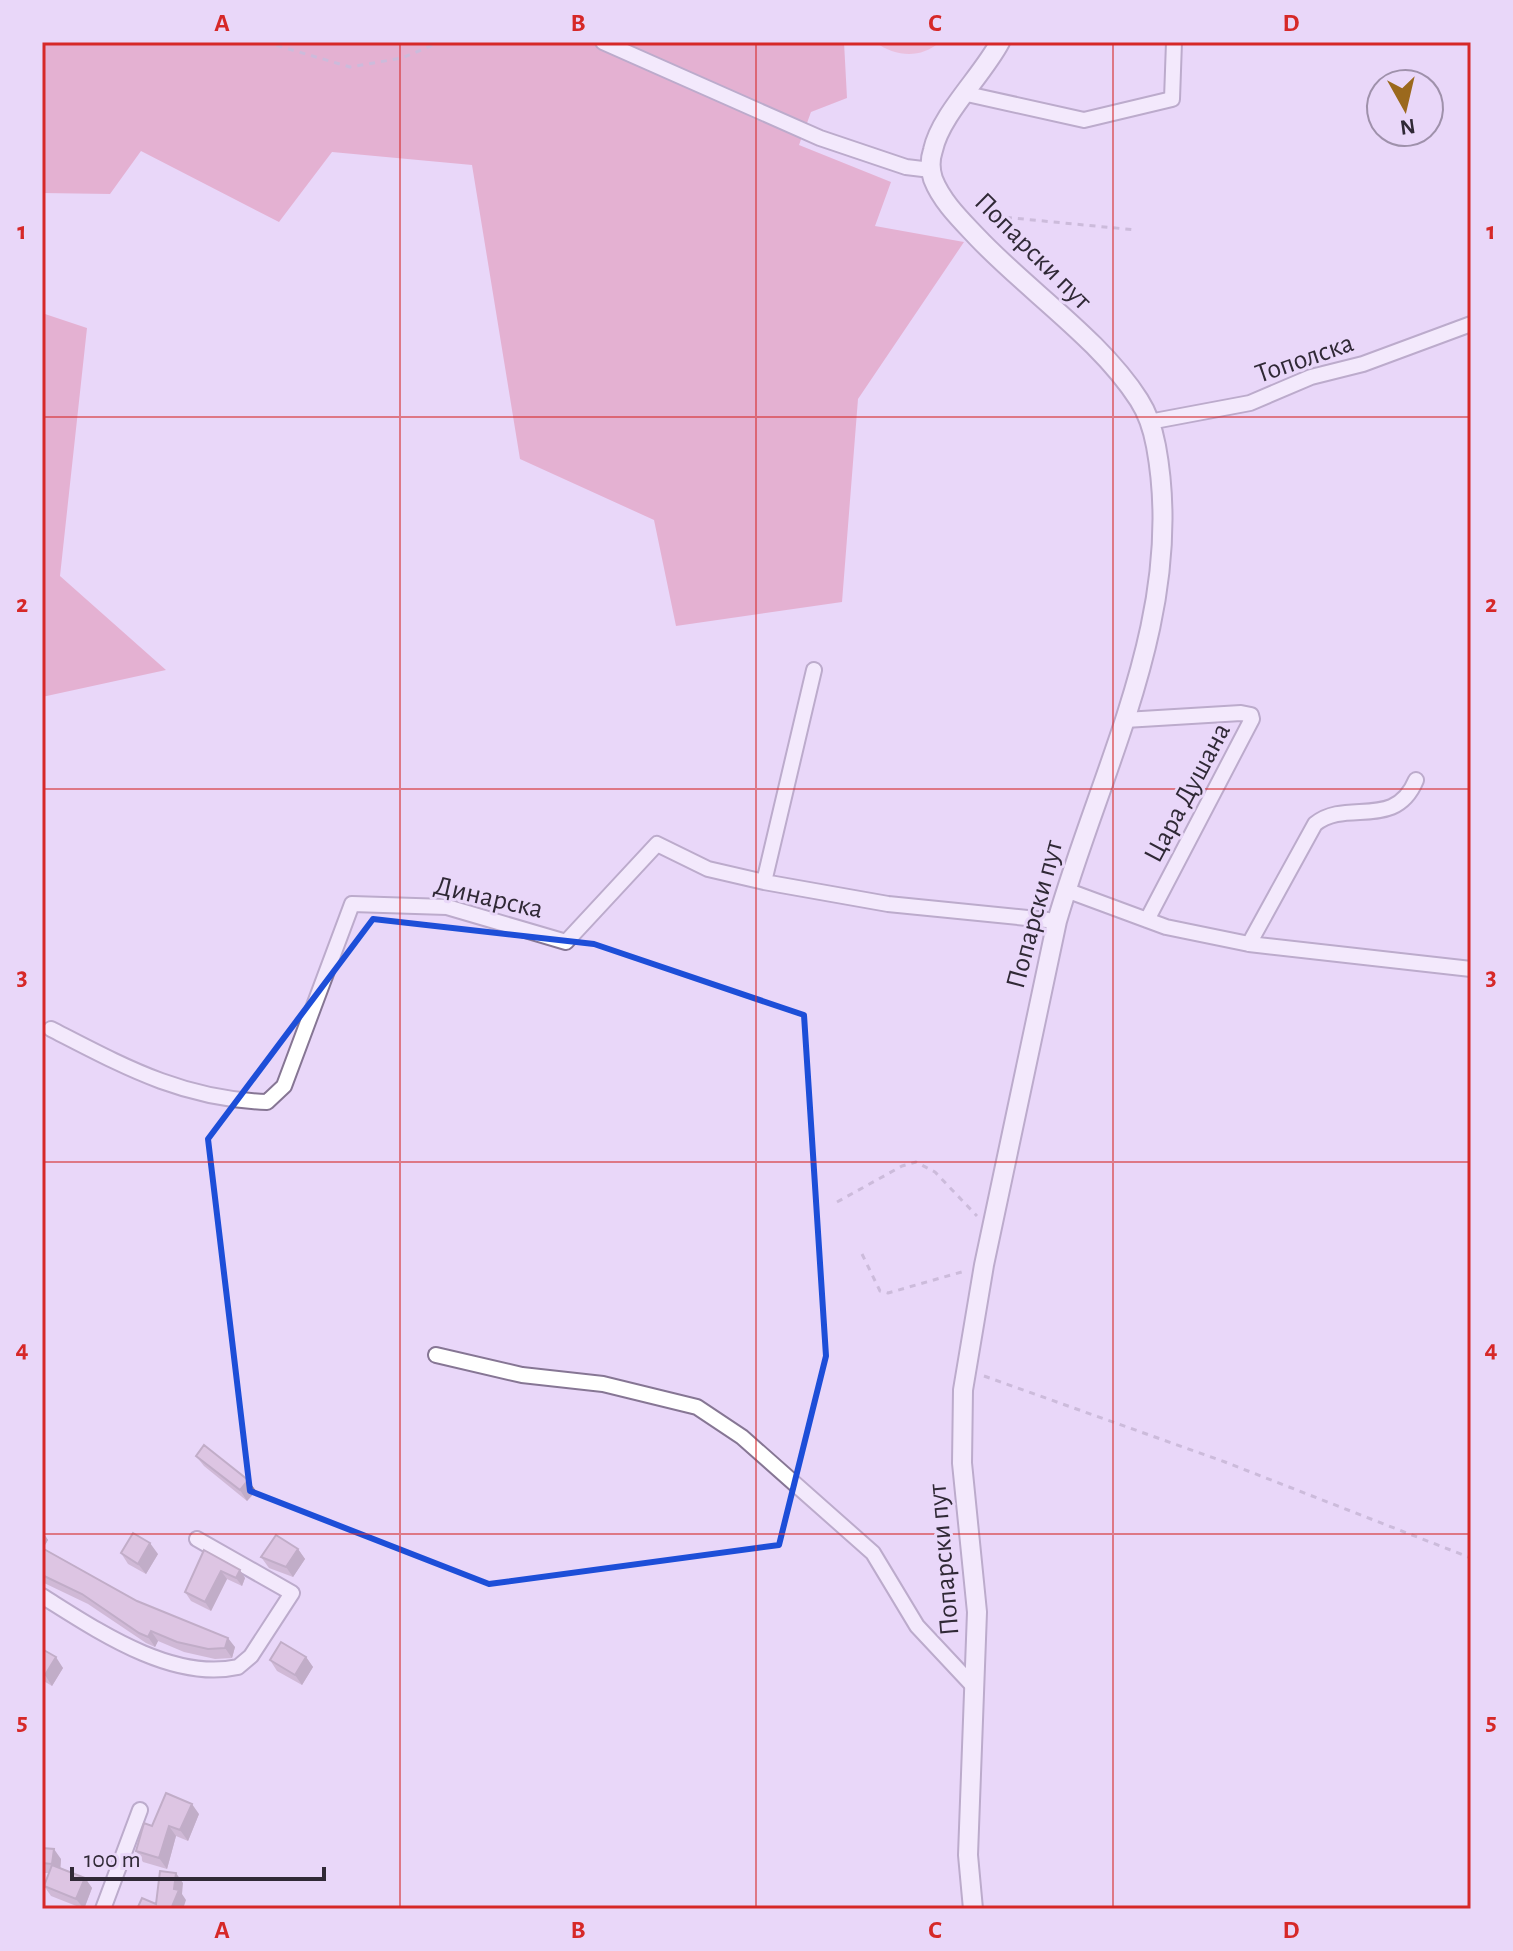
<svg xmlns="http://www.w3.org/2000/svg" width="1513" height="1951" font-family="'Alegreya Sans',sans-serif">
<rect width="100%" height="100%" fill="#e9d7f9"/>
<path fill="#eaa5bb" d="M875,42H940C920,59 896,57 875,42Z"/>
<path fill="#de84a3" d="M42,42H844L847,98L811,112L799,145L891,182L875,226L964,242L858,399L842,602L676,626L654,520L520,459L472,165L332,152L279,222L141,151L110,194L42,193Z
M42,313L87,328L60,576L166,670L42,697Z"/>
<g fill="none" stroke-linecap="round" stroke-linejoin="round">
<defs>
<path id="minor" d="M603,42L820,138L906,167L931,170
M967,94L1084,120L1172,99L1174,42
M1149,422L1250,403L1311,377L1363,364L1471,324
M1125,720L1241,713L1251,715L1252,719L1147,920
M764,882L814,670
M1066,890L1166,927L1249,944L1471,969
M1249,944L1315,824C1347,798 1395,831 1416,780
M51,1029C125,1067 182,1099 267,1102L284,1086L352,904L447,907L566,942L657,844L708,869L764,882L888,904L1057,921
M436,1355L522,1375L603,1384L697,1407L742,1437L873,1553L917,1626L976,1689
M42,1596C95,1629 171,1682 238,1667L251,1656L292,1593L197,1539
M103,1909L140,1810"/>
<path id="tertiary" d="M973,1909L968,1855L977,1612L962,1463L963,1390L984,1265L1057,921C1102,765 1187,612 1156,446C1153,430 1148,414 1139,400C1100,339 1028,291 977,237C961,220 942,202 933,179C930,170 930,159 933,150C941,114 982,76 1000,42"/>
</defs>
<use href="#minor" stroke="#867694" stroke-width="18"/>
<use href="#tertiary" stroke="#867694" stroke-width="22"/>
<path stroke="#a99ab5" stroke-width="3" stroke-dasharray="6 6" stroke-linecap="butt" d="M265,42L350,67L402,58L440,42
M982,215L1136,230
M837,1202L902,1166L916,1162L935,1172L977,1216
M862,1254L880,1291L888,1293L965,1271
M984,1376L1225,1462L1471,1558"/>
<use href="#minor" stroke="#fff" stroke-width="14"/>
<use href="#tertiary" stroke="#fff" stroke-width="18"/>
</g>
<path fill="#b296ac" d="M196,1456L248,1480L256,1491L247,1501L204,1466Z
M42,1531L48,1540L43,1548L137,1601L235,1647L232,1658L215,1659L184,1652L158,1641L155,1647L146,1643L88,1604L42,1582Z
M298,1549L305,1559L293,1577L269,1568L261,1557Z
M204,1550L245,1578L242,1586L227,1579L211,1611L191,1601L185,1592Z
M121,1553L158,1554L146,1574L128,1564Z
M42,1649L63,1668L52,1686L42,1680Z
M306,1657L313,1667L302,1685L277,1671L270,1660Z
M199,1814L188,1841L176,1836L167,1869L143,1862L136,1851L152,1826Z
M42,1848L61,1859L60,1868L85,1878L92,1888L84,1909L51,1896L44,1886L49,1873H42Z"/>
<path fill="#917a8c" d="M248,1480L256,1491L247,1501L240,1490Z
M42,1531L48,1540L42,1550Z
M150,1543L158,1554L146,1574L138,1564Z
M298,1549L305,1559L293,1577L286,1567Z
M240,1570L245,1578L242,1586L236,1578Z
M221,1571L227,1579L211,1611L205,1602Z
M151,1631L158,1641L155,1647L148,1637Z
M228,1638L235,1647L232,1658L225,1648Z
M56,1657L63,1668L52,1686L45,1675Z
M306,1657L313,1667L302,1685L295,1675Z
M192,1804L199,1814L188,1841L180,1830Z
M169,1826L176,1836L167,1869L159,1858Z
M54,1849L61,1859L60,1874L52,1864Z
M176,1873L183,1883L182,1894L186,1900L183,1909H171Z
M85,1878L92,1888L84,1909L76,1899Z"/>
<path fill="#cfafc8" stroke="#917a8c" stroke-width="2" d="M204,1445L248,1480L240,1490L196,1456Z
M133,1533L150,1543L138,1564L121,1553Z
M276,1535L298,1549L286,1567L261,1557Z
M42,1548L137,1601L228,1638L225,1648L208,1649L177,1642L151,1631L148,1637L139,1633L82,1594L42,1575Z
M204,1550L240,1570L236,1578L221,1571L205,1602L185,1592Z
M281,1642L306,1657L295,1675L270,1660Z
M42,1649L56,1657L45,1675L42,1674Z
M166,1793L192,1804L180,1830L169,1826L159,1858L136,1851L144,1823L152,1826Z
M42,1848L54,1849L52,1864L42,1863Z
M52,1865L85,1878L76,1899L44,1886Z
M160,1871L176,1873L174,1889L179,1890L171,1909H137L142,1898L156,1904Z"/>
<path d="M0 0H1513V1951H0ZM373,919L594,944L804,1015L826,1356L779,1545L489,1584L250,1491L208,1139Z" fill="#e9d7f9" fill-opacity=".55" fill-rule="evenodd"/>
<path fill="none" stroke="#1d4ed8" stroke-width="6" stroke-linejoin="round" d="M373,919L594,944L804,1015L826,1356L779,1545L489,1584L250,1491L208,1139Z"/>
<path fill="none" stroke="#d62828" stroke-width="2" stroke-opacity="0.55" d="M400,42V1909M756,42V1909M1113,42V1909M42,417H1471M42,789H1471M42,1162H1471M42,1534H1471"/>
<g text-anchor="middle" stroke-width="6" stroke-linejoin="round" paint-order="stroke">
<g font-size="28" fill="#302936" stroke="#e9d7f9">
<text transform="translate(1034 250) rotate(45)" y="10">Попарски пут</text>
<text transform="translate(1304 357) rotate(-19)" y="10">Тополска</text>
<text transform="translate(1186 792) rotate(-62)" y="10">Цара Душана</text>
<text transform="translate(489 896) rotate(13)" y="10">Динарска</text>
<text transform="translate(1033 914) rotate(-75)" y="10">Попарски пут</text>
<text transform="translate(942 1560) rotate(-95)" y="10">Попарски пут</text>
</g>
</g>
<rect width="1513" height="1951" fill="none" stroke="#e9d7f9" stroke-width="88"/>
<g transform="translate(1405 108) rotate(172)"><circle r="38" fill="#e9d7f9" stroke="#9f91ab" stroke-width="2"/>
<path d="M0-6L14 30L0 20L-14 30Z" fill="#9b691d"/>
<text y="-12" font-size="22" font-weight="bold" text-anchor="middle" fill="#302936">N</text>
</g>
<path d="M72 1867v12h252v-12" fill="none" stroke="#302936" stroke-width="4"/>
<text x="84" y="1867" font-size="24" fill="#302936" stroke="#e9d7f9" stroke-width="6" paint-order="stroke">100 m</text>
<rect x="44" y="44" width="1425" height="1863" fill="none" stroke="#d62828" stroke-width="3"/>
<g font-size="26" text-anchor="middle" font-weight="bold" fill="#d62828">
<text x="222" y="31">A</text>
<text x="578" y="31">B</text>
<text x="935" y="31">C</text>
<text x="1291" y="31">D</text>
<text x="22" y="239">1</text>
<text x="1491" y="239">1</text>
<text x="22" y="612">2</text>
<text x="1491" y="612">2</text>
<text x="22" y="985">3</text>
<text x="1491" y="985">3</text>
<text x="22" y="1357">4</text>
<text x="1491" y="1357">4</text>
<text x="22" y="1730">5</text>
<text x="1491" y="1730">5</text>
<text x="222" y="1938">A</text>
<text x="578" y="1938">B</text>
<text x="935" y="1938">C</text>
<text x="1291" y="1938">D</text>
</g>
</svg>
